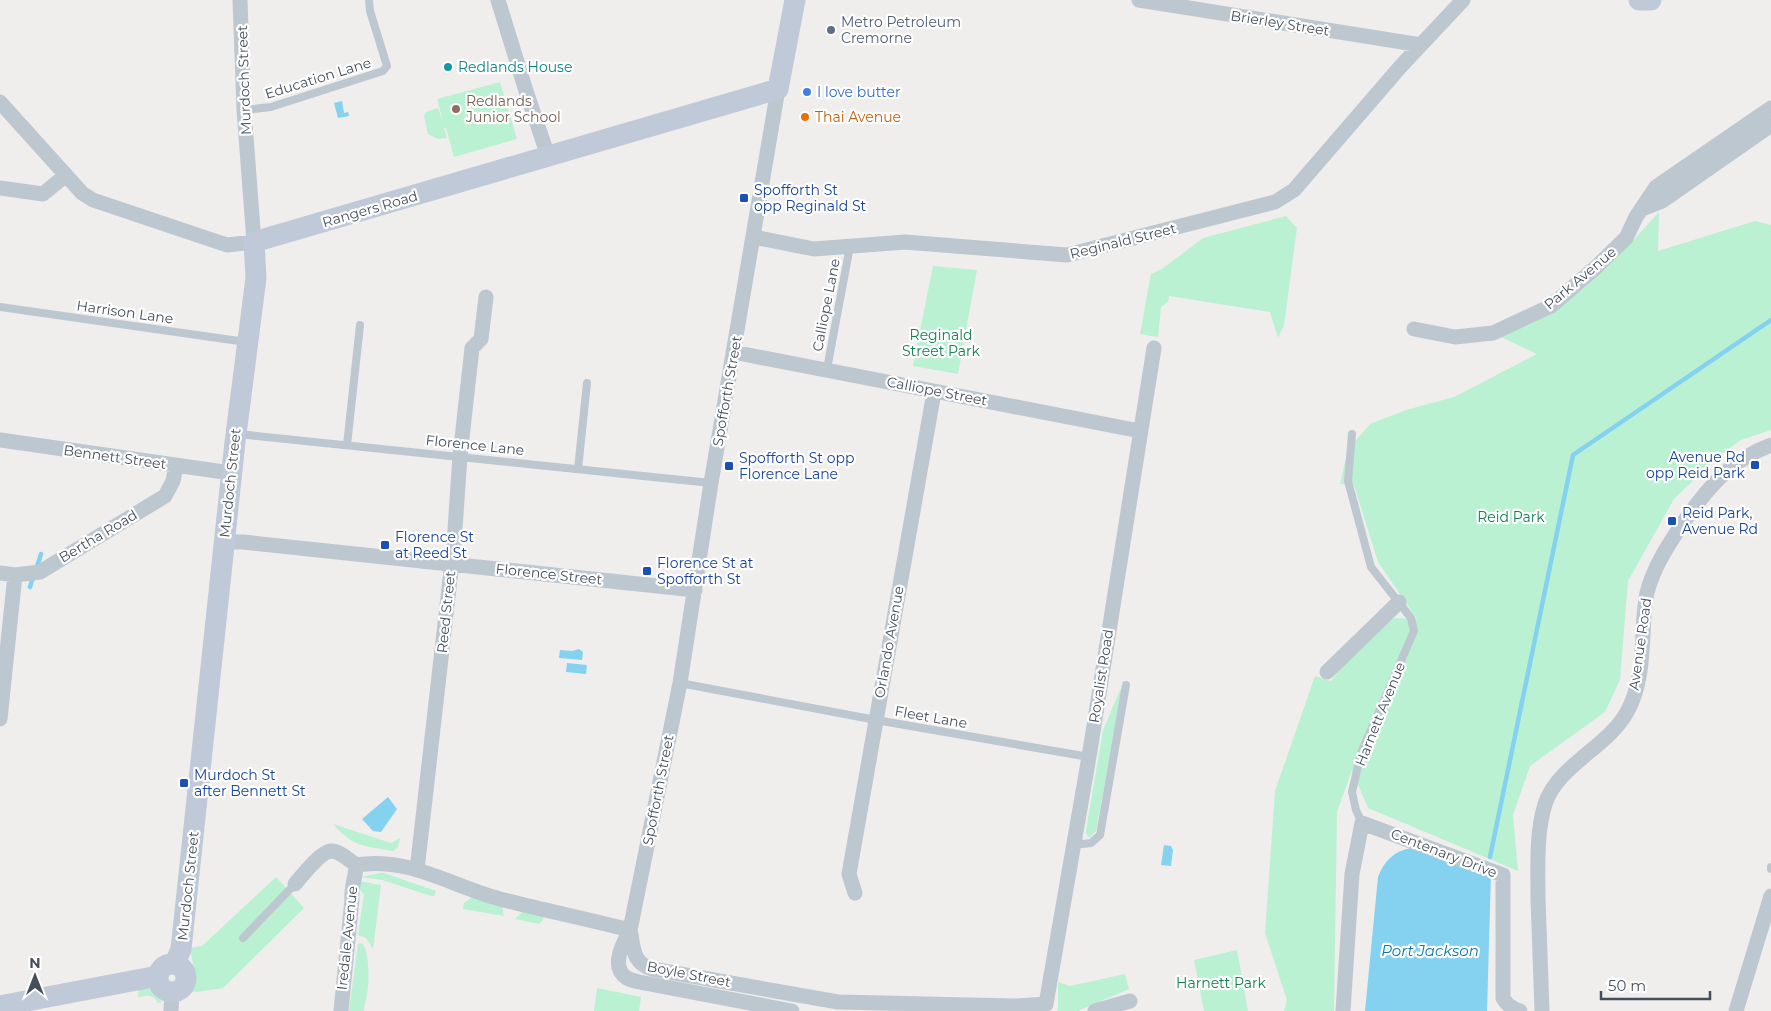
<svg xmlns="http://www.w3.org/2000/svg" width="1771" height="1011" font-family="Montserrat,sans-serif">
<rect width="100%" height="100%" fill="#f0eded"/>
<path fill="#b9f1d2" d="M500,82L517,139L454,157L446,128H444L447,138L438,139L428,134L424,116L426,112L438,108L443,121L437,99Z
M1659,212L1658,251L1755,221L1771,225V430L1741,440L1720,455L1674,499L1628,581L1620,680L1605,712L1530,766L1513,815L1518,871L1368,808L1352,770L1337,812L1334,1011H1284L1287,1000L1265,933L1275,791L1315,676L1331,681L1355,651L1394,618L1417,619L1378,562L1354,485L1340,484L1349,445H1352L1370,424L1406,410L1454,397L1537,354L1501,337C1518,329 1537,322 1553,311C1593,284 1626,249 1659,212Z
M1286,216L1297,228L1284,325L1278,338L1270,312L1169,296L1168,302L1161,307L1158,337L1140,334L1151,274L1162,269L1203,238Z
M933,266L977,270L958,374L913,366Z
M1124,681L1096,831L1090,837L1087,836L1086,830L1103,730Z
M333,824L391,843L400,838C399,844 399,848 393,851C364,846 353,847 333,824Z
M380,873H384L436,891L434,896H431L382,880L361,877Z
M276,877L304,908L223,988L197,992L188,991C195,973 195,966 189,948L202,946Z
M359,881L381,885L373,949L366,938L358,935L364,894L357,887Z
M472,897L502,907L504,916L463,909L464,903Z
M524,910L544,916L543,920L539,924L515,919Z
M358,943L363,944C370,955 369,983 367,995C366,1001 364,1005 364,1011H349Z
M1237,950L1248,1011H1204L1194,960Z
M1125,974L1129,989L1078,1011H1056L1058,1010V982L1070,986Z
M147,988L157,992L162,1002L158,1003C153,994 148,995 138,997L139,989Z
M597,988L641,997L639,1011H594Z"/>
<path fill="#84d2f0" d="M342,101L344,113L348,112L349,116L338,118L334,103Z
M579,649L583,652L582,660L559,658L560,650L572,651Z
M567,663L587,665L586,674L566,672Z
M388,797L397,809L381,832L373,831L362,819Z
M1164,845L1171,846L1173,850L1171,866L1161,865Z
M1411,848L1491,874L1487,1011H1365L1378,877C1384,861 1394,851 1411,848Z"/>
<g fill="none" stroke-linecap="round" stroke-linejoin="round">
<path stroke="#84d2f0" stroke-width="4.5" d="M36,570L41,554
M30,587L33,577
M1490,857L1573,455L1771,320"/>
<path stroke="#bdc7d0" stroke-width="8" d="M244,110L271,107L383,71L387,66L370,11L369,0
M0,307L246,342
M827,369L850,246
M238,434L711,483
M1352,434L1348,481L1371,567L1411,618L1414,631L1361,753L1352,792L1356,810L1362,823
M347,445L360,325
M578,469L587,383
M680,683L876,720L1089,757
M1073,845L1091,843L1100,835L1126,685
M1771,867V869
M243,938L295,884"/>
<path stroke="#bdc7d0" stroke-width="15" d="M498,0L526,91L548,156
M1139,0L1421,45
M778,89L711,483L680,683L630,930C624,942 609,967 627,978C630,980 635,981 639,982L792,1011
M0,102L82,193L93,200L227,245L254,242L244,110L240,0
M0,188L43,194L66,175
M1642,209L1662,201L1771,125
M754,237L814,249L905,242L1067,255L1275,202L1294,190L1401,66L1463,0
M1414,329L1455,337L1493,333L1551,306L1594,269L1626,238L1636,217L1656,187L1771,108
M733,352C869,378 1004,405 1140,431
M0,440L231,473
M224,542H243L695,590
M0,573L15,575L40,572L165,496L173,481L176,466
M1327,672L1399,602
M0,719L15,575
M417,870L454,544L460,456L472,348L481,339L486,297
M295,884C302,876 320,852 331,851C340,851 349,860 356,865C408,856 451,886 500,899C543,910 587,919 630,930
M855,893L849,874L934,392
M630,930C634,948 632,963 652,969L838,1002L1015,1006L1046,1004L1089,757L1154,348
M171,1011L172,992
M341,1011L352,899C351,886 356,877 356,865
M1095,1011L1130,1001
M1343,1011L1352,874L1362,823L1503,875V998C1507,1005 1512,1009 1520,1011
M1542,1011C1541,973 1539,936 1538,898C1538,867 1536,833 1545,804C1558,765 1608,747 1627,712C1643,684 1642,647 1644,616C1645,609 1645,601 1647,593C1653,568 1668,545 1683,523C1707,489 1730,460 1771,445
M1736,1011L1771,896"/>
<path stroke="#bfc9d8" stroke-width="21" d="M1639,0H1651
M175,964L181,949L235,442L256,278L254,242L778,89L795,0
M158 978a14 14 0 1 1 28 0a14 14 0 1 1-28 0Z
M0,1006L158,976"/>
</g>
<circle fill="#5c6f8a" stroke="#fff" stroke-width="2" cx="831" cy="30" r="5"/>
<circle fill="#0f9aa8" stroke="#fff" stroke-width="2" cx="448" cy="67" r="5"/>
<circle fill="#3f7fe0" stroke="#fff" stroke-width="2" cx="807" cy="92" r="5"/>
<circle fill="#8d6e63" stroke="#fff" stroke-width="2" cx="456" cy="109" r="5"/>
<circle fill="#e8710a" stroke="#fff" stroke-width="2" cx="805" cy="117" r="5"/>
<g fill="#1a4fb4" stroke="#fff" stroke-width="2">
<rect x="739" y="193" width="10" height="10" rx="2.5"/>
<rect x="1750" y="460" width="10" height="10" rx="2.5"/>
<rect x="724" y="461" width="10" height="10" rx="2.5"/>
<rect x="1667" y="516" width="10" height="10" rx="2.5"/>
<rect x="380" y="540" width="10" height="10" rx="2.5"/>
<rect x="642" y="566" width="10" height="10" rx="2.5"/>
<rect x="179" y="778" width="10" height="10" rx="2.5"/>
</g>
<g text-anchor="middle" stroke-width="4.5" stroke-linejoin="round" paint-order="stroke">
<g font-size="14" fill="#4e5e75" stroke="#fff" text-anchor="start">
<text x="841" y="27">Metro Petroleum<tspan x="841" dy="16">Cremorne</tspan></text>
</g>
<g font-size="14" fill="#454f5c" stroke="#fff">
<text transform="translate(1280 23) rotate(9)" y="5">Brierley Street</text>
<text transform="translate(318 78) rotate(-17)" y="5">Education Lane</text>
<text transform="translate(244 80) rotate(-92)" y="5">Murdoch Street</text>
<text transform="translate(370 209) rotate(-16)" y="5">Rangers Road</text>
<text transform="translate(1123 241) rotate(-14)" y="5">Reginald Street</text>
<text transform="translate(1580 278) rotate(-40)" y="5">Park Avenue</text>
<text transform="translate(826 305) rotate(-79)" y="5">Calliope Lane</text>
<text transform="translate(125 312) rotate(8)" y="5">Harrison Lane</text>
<text transform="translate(727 391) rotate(-80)" y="5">Spofforth Street</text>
<text transform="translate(937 391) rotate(11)" y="5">Calliope Street</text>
<text transform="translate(475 445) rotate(6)" y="5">Florence Lane</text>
<text transform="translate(115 457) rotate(8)" y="5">Bennett Street</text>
<text transform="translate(230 483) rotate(-84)" y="5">Murdoch Street</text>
<text transform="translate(98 536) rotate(-31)" y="5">Bertha Road</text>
<text transform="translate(549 574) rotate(6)" y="5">Florence Street</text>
<text transform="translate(446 612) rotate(-84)" y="5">Reed Street</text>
<text transform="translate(889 642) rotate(-80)" y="5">Orlando Avenue</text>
<text transform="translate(1640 644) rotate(-82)" y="5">Avenue Road</text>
<text transform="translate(1101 676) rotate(-81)" y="5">Royalist Road</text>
<text transform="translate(1380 714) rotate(-68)" y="5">Harnett Avenue</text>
<text transform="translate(931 717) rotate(10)" y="5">Fleet Lane</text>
<text transform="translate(658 790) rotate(-79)" y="5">Spofforth Street</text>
<text transform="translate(1444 853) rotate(21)" y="5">Centenary Drive</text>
<text transform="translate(188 886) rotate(-84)" y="5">Murdoch Street</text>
<text transform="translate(347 938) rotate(-84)" y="5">Iredale Avenue</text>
<text transform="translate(689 974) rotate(11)" y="5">Boyle Street</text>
</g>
<g font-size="14" fill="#0d838f" stroke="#fff" text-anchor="start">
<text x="458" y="72">Redlands House</text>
</g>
<g font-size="14" fill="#366cbe" stroke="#fff" text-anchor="start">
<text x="817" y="97">I love butter</text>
</g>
<g font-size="14" fill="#785e54" stroke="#fff" text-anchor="start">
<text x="466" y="106">Redlands<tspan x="466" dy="16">Junior School</tspan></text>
</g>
<g font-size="14" fill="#c56008" stroke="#fff" text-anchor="start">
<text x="815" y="122">Thai Avenue</text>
</g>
<g font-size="14" fill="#164399" stroke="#fff" text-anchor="start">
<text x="754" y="195">Spofforth St<tspan x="754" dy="16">opp Reginald St</tspan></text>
<text x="1745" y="462" text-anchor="end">Avenue Rd<tspan x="1745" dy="16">opp Reid Park</tspan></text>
<text x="739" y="463">Spofforth St opp<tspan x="739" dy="16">Florence Lane</tspan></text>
<text x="1682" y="518">Reid Park,<tspan x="1682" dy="16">Avenue Rd</tspan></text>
<text x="395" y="542">Florence St<tspan x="395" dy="16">at Reed St</tspan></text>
<text x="657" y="568">Florence St at<tspan x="657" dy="16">Spofforth St</tspan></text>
<text x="194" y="780">Murdoch St<tspan x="194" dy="16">after Bennett St</tspan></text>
</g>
<g font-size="14" fill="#128050" stroke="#fff">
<text x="941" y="340">Reginald<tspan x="941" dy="16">Street Park</tspan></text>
<text x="1511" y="522">Reid Park</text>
<text x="1221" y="988">Harnett Park</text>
</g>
<g font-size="15" font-style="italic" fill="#077aa6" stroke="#fff">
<text x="1430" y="956">Port Jackson</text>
</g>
</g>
<g transform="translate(35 976)" stroke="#ffffff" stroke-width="4" paint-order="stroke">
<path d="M0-4L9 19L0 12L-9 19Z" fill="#454f5c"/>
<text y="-8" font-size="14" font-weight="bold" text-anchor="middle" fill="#454f5c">N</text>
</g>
<path d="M1601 991v8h109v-8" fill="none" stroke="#454f5c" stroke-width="2.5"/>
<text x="1608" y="991" font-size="15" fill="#454f5c" stroke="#ffffff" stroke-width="4" paint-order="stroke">50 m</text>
</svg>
